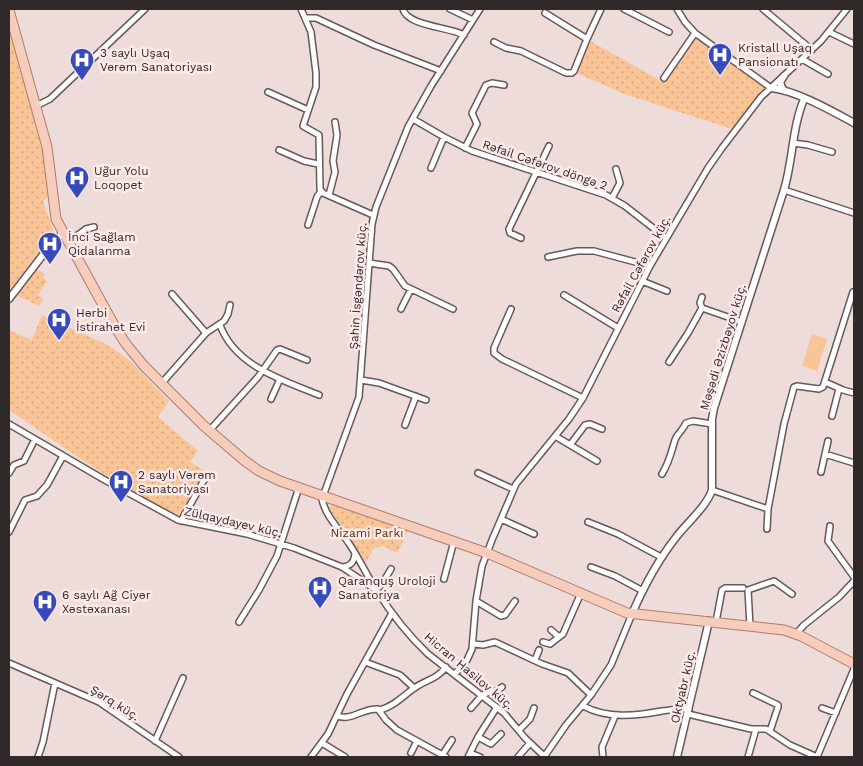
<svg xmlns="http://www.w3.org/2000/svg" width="863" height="766" font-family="'Work Sans',sans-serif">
<defs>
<pattern id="park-dots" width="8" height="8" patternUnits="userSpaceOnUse" patternTransform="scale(1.25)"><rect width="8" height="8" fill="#f9c496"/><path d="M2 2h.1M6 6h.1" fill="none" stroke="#d6a881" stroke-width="1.8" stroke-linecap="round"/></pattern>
</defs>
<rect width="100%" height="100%" fill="#eedcdb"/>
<path fill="#f9c496" d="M812,334L827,339L817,371L802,366Z"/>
<path fill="url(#park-dots)" d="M9,26L45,162L48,196L43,202L53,229L51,236L9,291Z
M695,37L766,88L732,129L627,95L576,73L590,41L663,82Z
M36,268L45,275L43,278L47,281L38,295L44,299L39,306L18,296V292Z
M42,315L110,346L130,361L169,401L158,417L198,451L190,462L206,472L180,516C119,488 64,447 9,410V330L32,340Z
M333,502L408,531L397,553L383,546L374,548L366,562L329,508Z"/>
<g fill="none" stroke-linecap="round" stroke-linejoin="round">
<defs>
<path id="minor" d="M301,9L311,32L316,73V87L303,126L319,135L320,189L323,193L373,215
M403,9C407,26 449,27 464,35
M450,9L473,20
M480,9L431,86L408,127L376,207L372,224L359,397L322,499C325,516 341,531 350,545C360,560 367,576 377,591C391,613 409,636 428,654L504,713L525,738L545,757
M624,9L669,32
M677,9L685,22L695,33L771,88
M763,9L812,50
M545,13L587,39
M306,18H316L374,45L441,71
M829,32L854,44
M494,42L506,48L521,51L566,73H572L574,71L587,39L601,9
M802,59L828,74
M664,78L695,33
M268,92L308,110
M36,106L50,99L145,9
M413,119L444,137L472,151L606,195L625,206L666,238
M793,143L808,145L832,152
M465,148L477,124L472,113L486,85L492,83L504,85
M279,150L304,161L318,164
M431,168L444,137
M784,190L854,213
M329,195L335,172L333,161L337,135L335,122
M612,198L620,183L616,169
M308,225L317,197L321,191
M521,238L510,233L509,229L549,146
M68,242L86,229L94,227
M548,257L577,251H594L650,266
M369,263L389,266L393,269L405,286L453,309
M642,281L667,291
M172,294L206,333
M564,295L618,328
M702,308L742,322
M401,309L411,289
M511,309L494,348V353L502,359L583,398
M220,325C235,366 282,380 319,395
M669,362L688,333L702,308L700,303L702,297
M361,380L379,383L426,400
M825,382L843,390L854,393
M161,384L206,333L224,321L228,314L230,305
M271,399L280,379
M832,416L839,389
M9,424L103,479L178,520L247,534L294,548L342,567L376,590L382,584L391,569
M405,425L416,396
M209,431L258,377L277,350L280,349L307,360
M555,436L597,461
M570,445L585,425L590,424L602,429
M825,454L854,463
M821,472L828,441
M9,473L14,465L24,461L35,439
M478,473L513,489
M662,474C669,463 671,453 675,440C677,434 683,430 686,423L693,421L712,424
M712,490L768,509
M501,519L534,534
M181,521L204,480
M588,522L618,534L661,557
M830,526L828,541L854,577
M767,529L768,509L784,424L794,387L797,386L819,389L823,387L853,292
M9,532L25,500L37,496L47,485L63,456
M342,567C351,566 354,562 355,554
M591,567L615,576L643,591
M444,579L454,541
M476,601L501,616L505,615L515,601
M239,622L259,590L277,556L299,487
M716,622L722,590L725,588H743
M750,626L748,590L774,581L792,594
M551,630L559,637
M796,634L804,625L839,597L854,581
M543,642L550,644L563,634L581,593
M474,644L483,645L495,642L542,664L568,673L591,695
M535,660L539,650
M365,662L400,675L414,688
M9,663L99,702L179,757
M455,674L467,660L472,649L476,601L482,566L492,540L516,484L569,419L583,398L650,266L708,168L722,148L761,97L821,41L847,9
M753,693L778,705V707L770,731
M583,706C608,719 635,716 662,711C671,710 680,708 689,709
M471,708C479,699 484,690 497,691L502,687
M822,708L836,713
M380,710C394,706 402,697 413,689C426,679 435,681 446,667
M688,714L751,729H766L790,745L817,757
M337,716C352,721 363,708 378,709L386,720L397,730L446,757
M519,730L530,719L534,708
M478,737L491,744L501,734
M155,741L183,678
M322,743L345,757
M411,753L417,741
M470,753L480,757
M443,754L452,740
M38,757L43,742L55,683
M311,757L328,734L347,694L392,613
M468,757L478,737L497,707
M518,757L530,743
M544,757L566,725L591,695L611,665L632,614
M603,757L602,747L615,716
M748,757L756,729
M817,757L854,669"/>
<path id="tertiary" d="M784,76L780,82L782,88L785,91
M771,88C795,90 832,111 854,123
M9,299L52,243L63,233
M632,614C644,586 658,560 677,536C687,523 707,506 712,490V419L714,408L784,190C793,160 792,128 804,99
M677,757L709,621"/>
<path id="primary" d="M9,10L47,147L56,219L115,327L126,344L144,366L204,426L245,461L259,471L280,481L487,553L627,613L784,630L801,636L854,664"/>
</defs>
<use href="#minor" stroke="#685858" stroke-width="8"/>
<use href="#tertiary" stroke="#685858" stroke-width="9"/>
<use href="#primary" stroke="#ad7d6b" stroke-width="11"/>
<use href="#minor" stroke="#fff" stroke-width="5"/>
<use href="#tertiary" stroke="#fff" stroke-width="6"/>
<use href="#primary" stroke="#f6ccbc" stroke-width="9"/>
</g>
<defs>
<symbol id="hospital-pin" viewBox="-11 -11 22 30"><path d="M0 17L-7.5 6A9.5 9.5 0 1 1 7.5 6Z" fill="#374abc" stroke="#fce9e8"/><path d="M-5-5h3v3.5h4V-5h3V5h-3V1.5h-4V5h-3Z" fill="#fff"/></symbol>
</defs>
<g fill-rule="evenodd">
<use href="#hospital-pin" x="706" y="41" width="28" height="38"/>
<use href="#hospital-pin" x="68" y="46" width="28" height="38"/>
<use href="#hospital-pin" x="63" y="164" width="28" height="38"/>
<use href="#hospital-pin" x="36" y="230" width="28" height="38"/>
<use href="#hospital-pin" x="45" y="306" width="28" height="38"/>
<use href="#hospital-pin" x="107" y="468" width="28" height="38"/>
<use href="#hospital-pin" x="306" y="574" width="28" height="38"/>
<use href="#hospital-pin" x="31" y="588" width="28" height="38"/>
</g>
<g text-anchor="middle" stroke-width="5" stroke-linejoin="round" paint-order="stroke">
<g font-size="12" fill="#302929" stroke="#fce9e8" text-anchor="start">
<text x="738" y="52">Kristall Uşaq<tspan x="738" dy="14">Pansionatı</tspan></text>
<text x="100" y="57">3 saylı Uşaq<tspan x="100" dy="14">Vərəm Sanatoriyası</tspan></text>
<text x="94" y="175">Uğur Yolu<tspan x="94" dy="14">Loqopet</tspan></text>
<text x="68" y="241">İnci Sağlam<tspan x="68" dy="14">Qidalanma</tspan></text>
<text x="76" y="317">Hərbi<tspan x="76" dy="14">İstirahət Evi</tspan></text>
<text x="138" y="479">2 saylı Vərəm<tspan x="138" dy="14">Sanatoriyası</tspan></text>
<text x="338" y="585">Qaranquş Uroloji<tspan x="338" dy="14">Sanatoriya</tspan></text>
<text x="62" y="599">6 saylı Ağ Ciyər<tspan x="62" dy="14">Xəstəxanası</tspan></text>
</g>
<g font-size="12" fill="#302929" stroke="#fce9e8">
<text transform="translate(545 165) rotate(19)" y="4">Rəfail Cəfərov döngə 2</text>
<text transform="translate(641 264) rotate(-61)" y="4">Rəfail Cəfərov küç.</text>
<text transform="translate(358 286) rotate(-86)" y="4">Şahin İsgəndərov küç.</text>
<text transform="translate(723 347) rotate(-73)" y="4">Məşədi Əzizbəyov küç.</text>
<text transform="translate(233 522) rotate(13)" y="4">Zülqaydayev küç.</text>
<text transform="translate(469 671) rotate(40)" y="4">Hicran Hasilov küç.</text>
<text transform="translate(683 687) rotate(-77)" y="4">Oktyabr küç.</text>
<text transform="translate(115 703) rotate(32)" y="4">Şərq küç.</text>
</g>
<g font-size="12" fill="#5a3713" stroke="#fce9e8">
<text x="367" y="537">Nizami Parkı</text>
</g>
</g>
<rect width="863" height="766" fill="none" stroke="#302929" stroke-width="20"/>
</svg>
